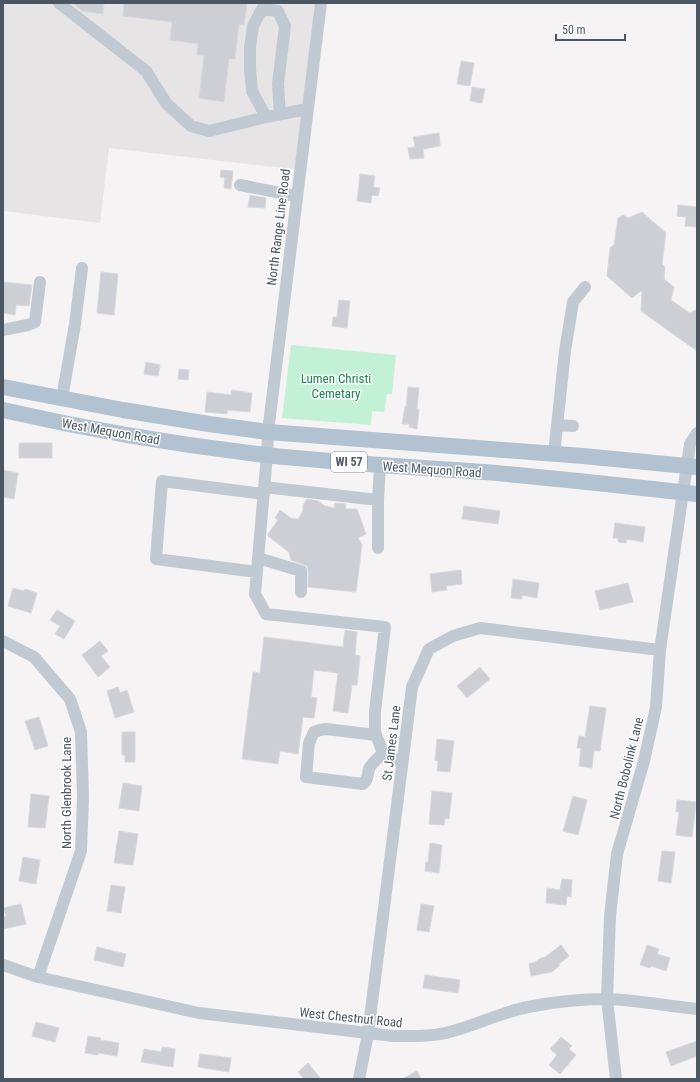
<svg xmlns="http://www.w3.org/2000/svg" width="700" height="1082" font-family="'Roboto Condensed',sans-serif">
<rect width="100%" height="100%" fill="#f5f3f3"/>
<path fill="#e6e4e5" d="M3,3H321L300,170L109,148L100,223L3,211Z"/>
<path fill="#c3f1d5" d="M291,345L396,355L392,394H387L384,412L372,411L371,425L282,418Z"/>
<path fill="#cdcfd5" stroke="#d7d9de" d="M73,3H104L103,14L82,11Z
M124,3H247L244,25L239,24L235,59H229L224,102L199,98L204,56L197,55L198,44L170,40L172,22L123,16Z
M461,61L474,63L470,86L457,84Z
M472,87L485,89L482,103L470,101Z
M439,133L440,146L423,149L424,158L410,159L408,148L415,147L413,137Z
M221,170L233,171L231,189L224,188L225,178L220,177Z
M360,174L375,176L373,187L380,188L378,196L372,195L371,203L357,201Z
M250,195L266,198L265,208L248,207Z
M678,205L697,207L696,227L685,226L686,217L677,216Z
M642,212L666,233L662,264L665,267L664,279L674,287L671,300L690,313L697,309V351L641,311L642,290L632,298L607,276L610,248L614,245L618,218L623,215L628,218Z
M101,272L118,274L114,315L97,313Z
M3,282L32,285L29,306L16,305L15,315L3,313Z
M339,300L350,301L347,328L332,326L333,317H337Z
M146,362L160,365L158,376L144,374Z
M179,369L189,370L188,380L178,379Z
M408,387L419,388L417,409H419L417,429L409,427V424H402L405,407H406Z
M232,390L252,393L250,412L228,410L227,414L205,412L207,392L231,395Z
M19,443H52V458H19Z
M3,470L18,473L14,499L3,497Z
M307,499L318,501L325,506L334,508L335,503L346,504L345,509H357L366,534L358,538L362,545L356,592L308,587V571L307,566L291,560L289,552L268,536V534L278,520L275,518L280,510L291,518L298,519L303,511V505Z
M464,506L500,511L498,524L462,519Z
M615,523L645,527L643,542L627,539L626,543L618,542V538H613Z
M461,570L462,584L446,586L447,590L432,592L430,574Z
M513,579L539,583L537,598L522,595V599L511,598Z
M628,583L633,602L600,610L595,591Z
M13,588L24,591L25,589L37,593L31,613L8,606Z
M57,610L75,621L64,639L55,634L60,626L50,620Z
M345,630L357,632L355,655L360,656L357,685H352L348,713L333,711L338,673L314,670L311,697L317,698L314,718L303,717L298,754L280,751L278,764L242,759L253,672L260,673L264,637L343,647Z
M100,641L108,651L101,656L110,667L98,677L82,655Z
M480,667L490,679L467,698L457,686Z
M118,687L120,693L127,690L134,712L115,718L107,691Z
M590,706L606,708L600,751H594L592,768L579,766L581,748H577L579,736L585,737Z
M39,717L48,746L35,750L25,721Z
M122,732H135V762H125V755H122Z
M437,739L454,741L450,772L437,771L438,761L435,760Z
M123,783L142,786L139,811L119,808Z
M432,791L452,793L449,819L445,818L444,825L429,824Z
M31,794L49,796L45,828L28,827Z
M573,796L587,800L578,835L563,831Z
M677,800L696,802L692,837L676,835L679,812H676Z
M119,831L138,834L133,865L114,863Z
M430,843L442,845L439,873L425,871L426,862H428Z
M662,851L675,852L671,883L658,881Z
M23,857L40,860L36,884L19,881Z
M562,879L572,880L571,897L567,896L566,905L546,903L547,888L560,890Z
M111,885L125,887L121,913L107,911Z
M21,904L26,924L3,929V917L6,916L3,908Z
M421,904L434,906L429,932L417,930Z
M561,945L569,956L559,964V966L552,972L531,976L529,964L535,962L541,958L545,957Z
M647,945L659,949L657,954L670,958L666,971L651,966L650,968L640,965Z
M97,947L126,954L123,967L94,960Z
M425,975L460,980L458,993L423,988Z
M36,1022L59,1028L55,1042L32,1036Z
M88,1036L101,1038L100,1040L119,1043L117,1056L98,1053V1055L85,1053Z
M561,1037L572,1046L569,1049L576,1055L560,1074L549,1065L557,1055L550,1049Z
M697,1041V1056L671,1066L666,1052Z
M162,1047L175,1049L173,1067L141,1062L144,1049L161,1052Z
M200,1054L231,1058L229,1072L198,1067Z
M308,1063L321,1079H304L298,1072Z
M417,1071L421,1079H402Z"/>
<g fill="none" stroke-linecap="round" stroke-linejoin="round">
<path stroke="#c1cad2" stroke-width="12" d="M59,3L146,71L166,103L191,126L209,131L266,117L307,109
M321,3L268,432L267,455L255,594L266,614L385,627L375,711V732L383,753L386,756L402,762
M266,117L252,91L250,69V47L253,26L262,9L278,11L285,26L278,84L280,114
M240,185L296,196
M3,330L28,325L35,322L40,282
M62,398L75,324L82,268
M557,425L573,426
M554,454L565,351L573,302L585,287
M264,487L378,500
M378,548V500L380,465
M258,558L301,571V592
M257,572L156,559L162,481L264,494
M3,641L34,657L70,699L81,732L83,797L81,851L38,977
M376,735L326,729L320,730L314,732L309,743L306,777L363,784C369,779 367,775 369,769C372,763 378,758 383,753
M3,965L38,977L199,1013L393,1036C413,1036 434,1037 453,1031C479,1024 502,1012 528,1007C553,1002 581,999 607,999C637,1000 667,1006 697,1009
M359,1079L368,1034L412,687L429,649L453,636L480,628L660,650
M616,1079L607,999L610,916L617,854L644,761L656,707L660,650L687,465L690,444L697,433"/>
<path stroke="#b3c2d1" stroke-width="16" d="M3,387L123,410L209,424L268,432L583,456L697,467
M3,410C90,430 178,445 266,455C339,463 411,467 484,472C555,478 626,486 697,494"/>
</g>
<g text-anchor="middle" stroke-width="3" stroke-linejoin="round" paint-order="stroke">
<rect fill="#fff" stroke="#808990" stroke-width="1" x="331" y="452" width="36" height="20" rx="3"/>
<g font-size="12" font-weight="bold" fill="#4a5661">
<text x="349" y="466">WI 57</text>
</g>
<g font-size="13" fill="#4a5661" stroke="#fff">
<text transform="translate(278 227) rotate(-83)" y="5">North Range Line Road</text>
<text transform="translate(111 431) rotate(10)" y="5">West Mequon Road</text>
<text transform="translate(432 469) rotate(4)" y="5">West Mequon Road</text>
<text transform="translate(391 743) rotate(-83)" y="5">St James Lane</text>
<text transform="translate(626 768) rotate(-76)" y="5">North Bobolink Lane</text>
<text transform="translate(66 793) rotate(-90)" y="5">North Glenbrook Lane</text>
<text transform="translate(351 1017) rotate(6)" y="5">West Chestnut Road</text>
</g>
<g font-size="13" fill="#17864f" stroke="#fff">
<text x="336" y="383">Lumen Christi<tspan x="336" dy="15">Cemetary</tspan></text>
</g>
</g>
<rect width="700" height="1082" fill="none" stroke="#4a5661" stroke-width="8"/>
<path d="M556 34v6h69v-6" fill="none" stroke="#4a5661" stroke-width="2"/>
<text x="562" y="34" font-size="12" fill="#4a5661" stroke="#ffffff" stroke-width="3" paint-order="stroke">50 m</text>
</svg>
